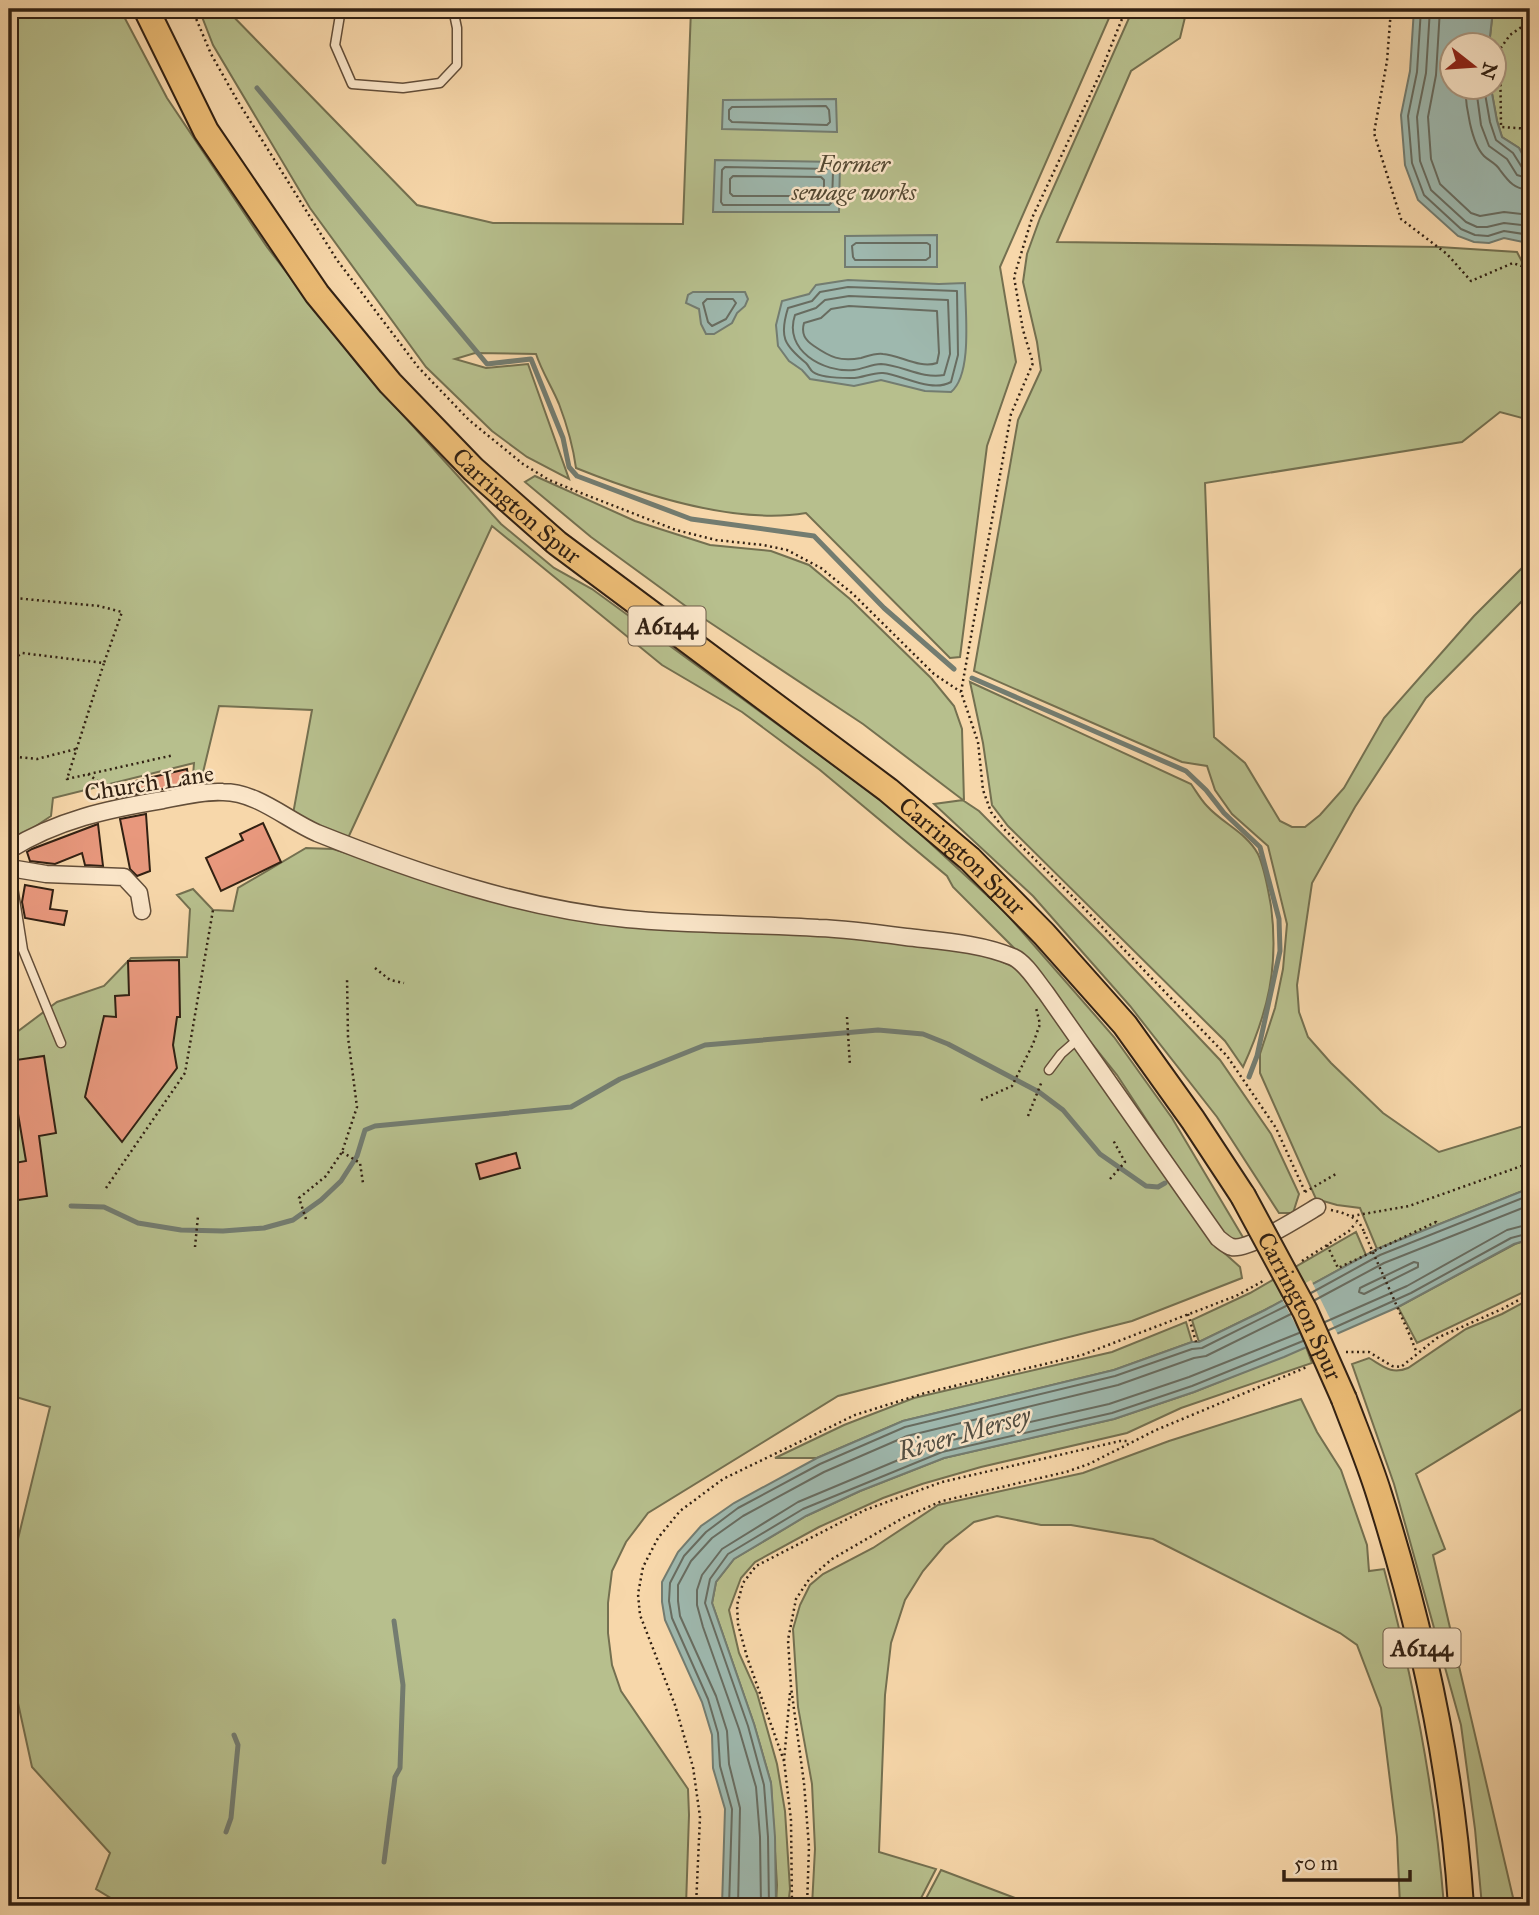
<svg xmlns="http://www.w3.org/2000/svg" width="1539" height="1915" font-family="'IM FELL Great Primer',serif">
<rect width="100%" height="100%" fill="#f7d7aa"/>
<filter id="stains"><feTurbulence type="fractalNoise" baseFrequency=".00286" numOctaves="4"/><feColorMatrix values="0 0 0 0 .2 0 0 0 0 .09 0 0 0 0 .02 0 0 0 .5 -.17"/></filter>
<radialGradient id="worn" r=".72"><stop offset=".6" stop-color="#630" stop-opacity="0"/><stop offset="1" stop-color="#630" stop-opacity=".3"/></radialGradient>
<path fill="#b7bf8d" stroke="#747050" stroke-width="2" d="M9,9H120L167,98L267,247L359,366L501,524L554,568L592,589L892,808L1004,911L1114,1037L1172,1118L1244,1239H1231L1219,1230L1117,1075L1020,954L953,887L947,876L820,770L742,712L662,665L492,526L348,838L319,829L293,814L312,710L219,706L199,789H192L194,763L53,798L51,816L9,844Z
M199,9H226L417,205L493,223L683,224L691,9H1113L1000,267L1016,362L987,446L960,657L950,658L806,513C734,525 643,495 576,468C573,446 567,425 559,404C552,387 542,372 536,354L475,353L455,359L486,368L528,364L569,479L527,457L492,431L426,367L310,208L213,45Z
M1133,9H1187L1180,38L1131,71L1057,242L1439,247L1517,252L1530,277V420L1500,412L1462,442L1205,483L1214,737L1245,763L1280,821L1292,827H1305L1320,815L1344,788L1384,718L1474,616L1530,560V593L1426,698L1355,807L1312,883L1297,985L1299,1012L1308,1037L1331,1063L1383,1113L1439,1152L1530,1124V1188L1377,1249L1360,1208L1337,1205L1316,1199L1260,1073V1054L1275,1008L1283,969L1287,924L1268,846L1232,814L1215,790L1207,766L1182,762L974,671L1018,420L1041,370L1037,342L1023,282L1027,254L1040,218Z
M1495,9H1530V168L1519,148L1502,137L1497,121L1491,88H1494V46H1489L1493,10Z
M535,476L635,521L710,545L771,551L809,565L850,599L931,678L954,706L962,729L964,801L979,811L1103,936L1220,1060L1271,1134L1299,1194L1293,1213H1279L1217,1117L1130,1006L1033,896L934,804L963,800L863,724L691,610L591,537L525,482Z
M970,682L1191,784C1196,791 1201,800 1207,806C1222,823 1247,833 1258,854C1265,869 1268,890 1271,906C1279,967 1268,1012 1243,1067L1225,1041L1008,826L992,805L983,743Z
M306,848L333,849L499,900L853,936L988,955L1016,968L1042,997L1211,1241L1240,1267L1242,1278L1132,1321L838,1396L648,1513L626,1542L612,1571L608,1603V1633L612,1665L621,1691L688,1789L689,1815L686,1906H124L96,1889L110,1853L32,1767L9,1662V1576L50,1407L9,1395V1098L15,1097L9,1038L57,1002L104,986L131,958L187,957L190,909L177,895L193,889L213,910L233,911L238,888Z
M1356,1232L1366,1255L1265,1310L1199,1342L1192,1320L1250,1293Z
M1530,1239V1289L1417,1343L1398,1307L1515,1244Z
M1530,1299V1404L1416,1474L1445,1549L1433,1555L1515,1906H1482L1475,1829L1461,1725L1394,1484L1352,1364L1369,1358C1383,1366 1391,1375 1408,1368L1466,1329L1502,1314Z
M1186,1322L1192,1342L1114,1370L903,1421L817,1458H775L844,1425L914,1398L1112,1352Z
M1306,1347L1312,1363L1181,1408L1127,1433L981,1467L922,1484L883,1498L819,1527L755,1562L741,1578L729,1610L739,1653L757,1693L777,1764L785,1811L790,1889L788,1906H776L777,1885L771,1783L754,1724L712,1603L716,1582L734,1559L806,1516L860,1491L944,1458L1114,1419L1194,1392Z
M1301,1399L1317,1432L1341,1470L1367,1545L1369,1571L1384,1569C1414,1682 1435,1790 1444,1906H1400L1397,1837L1381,1708L1357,1645L1340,1633L1153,1539L1071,1525H1041L997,1516L974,1522L945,1545L923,1571L905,1600L891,1643L885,1695L879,1852L936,1869L917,1906H812L815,1849L812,1784L798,1707L793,1629L800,1605L810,1585L823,1574L873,1548L938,1505L1083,1473L1169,1441Z
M941,1870L1036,1906H922Z"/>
<path fill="#9eb8ae" stroke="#737c70" stroke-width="2" d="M1414,9H1495L1493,10L1489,45L1452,46V88H1491L1497,121L1502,137L1519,148L1530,168V241L1523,242L1504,238L1489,243L1474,242L1458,236L1418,200L1405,165L1401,115L1410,71Z
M836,99L837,132L722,129L723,100Z
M715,160L840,162L839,212H713Z
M937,235V267H845V236Z
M848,280L939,284L965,283C965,310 973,374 951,392L925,391L881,380L854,386L810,379L802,370L789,361L778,346L776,325L782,301L809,294L816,285Z
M693,292H745L748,299L745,306L737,313L732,323L714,334H706L701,324L699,309L686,303L688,295Z
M1530,1188V1239L1514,1244L1398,1307L1284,1357L1194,1392L1114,1419L944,1458L860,1491L806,1516L734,1559L716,1582L712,1603L754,1724L771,1783L775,1837L776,1906H722L725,1809L713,1768L712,1735L702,1702L665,1620L662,1602V1582L678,1552L701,1526L734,1503L817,1458L903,1421L1114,1370L1192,1342H1199L1265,1310L1377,1249Z"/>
<path fill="#f7d7aa" d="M1311,1280L1339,1337L1309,1350L1281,1297Z"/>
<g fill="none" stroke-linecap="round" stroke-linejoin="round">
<path stroke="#686c60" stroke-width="2" d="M1421,9L1417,72L1408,116L1412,163L1424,195L1461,229L1475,235L1488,236L1504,231L1530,235
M1430,9L1426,73L1417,117L1420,161L1431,190L1466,222L1477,227H1487L1504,223L1530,226
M1440,9L1436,75L1428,117L1431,159L1440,184L1471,213L1480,216L1504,212L1530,215
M1465,88C1466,105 1471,143 1484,156C1489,161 1496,163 1500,170C1509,182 1514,189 1530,190
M1476,88L1481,125L1489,146L1507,159L1517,175L1530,179
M1484,88L1490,122L1496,140L1513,153L1523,169L1530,171
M826,106L829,110L830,122L827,125L732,122L729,119V110L732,107Z
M725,167L831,169L833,172L832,202L829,205H723L721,202L722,170Z
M733,176L821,177L824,180V193L820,196H733L730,193V179Z
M856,243H927L930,245V257L926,260H855L853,257L852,246Z
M848,287L957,291L958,355L951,382C931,393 903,375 883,373C872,372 861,379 850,378C840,378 821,378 813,372C810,370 809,366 806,363C784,345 779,337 788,308L812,301L820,292Z
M849,296L948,300L950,354L944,375C921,379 902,365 881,364C872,364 863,369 854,370C823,373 783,350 795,315L816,308L825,300Z
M707,299H733L736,303L726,319L712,326L708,322L703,303Z
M849,306L937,311L939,353L937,363C919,369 900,355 883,354C875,353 868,356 861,358C840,362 830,357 814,346C805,340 801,334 804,323L821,318L831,309Z
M1414,1262L1418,1263V1267L1364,1294L1359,1292L1360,1288L1366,1285Z
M1311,1293L1380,1255L1530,1195
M1315,1300L1384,1263L1530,1205
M1325,1322L1407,1286L1507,1230L1530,1224
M1329,1330L1411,1293L1511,1238L1530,1233
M729,1906L732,1809L720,1766L718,1733L708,1699L672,1618L669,1601L670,1583L684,1556L706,1532L738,1508L820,1464L905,1427L1115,1376L1192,1349L1202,1348L1286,1306
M738,1906L740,1808L729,1764L727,1731L716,1696L680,1616L678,1601V1585L691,1561L712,1538L743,1516L824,1472L907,1436L1118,1385L1194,1358L1206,1356L1291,1314
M761,1906L760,1837L756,1787L739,1729L703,1627L697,1605V1590L702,1575L722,1549L798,1502L939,1443L1109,1404L1189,1377L1299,1333
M769,1906L768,1837L764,1785L748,1726L705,1603L710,1579L728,1554L803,1509L942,1452L1112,1413L1192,1386L1303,1341"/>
<path stroke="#737c70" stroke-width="5" d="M257,88L487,364L531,359L563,438L569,467L577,476L691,519L814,536L884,608L954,669
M972,678L1186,771L1206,790L1224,813L1260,847L1279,919L1280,951L1257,1056L1249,1077
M9,1205L15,1204
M71,1206L104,1207L138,1223L181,1230L223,1231L264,1228L293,1220L321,1200L341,1181L357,1156L365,1130L375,1126L571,1107L620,1079L705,1045L878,1030L923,1034L948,1044L1039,1092L1063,1110L1100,1154L1146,1186L1158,1187L1165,1183
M226,1832L231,1818L238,1745L234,1735
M384,1862L395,1777L400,1768L403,1685L394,1621"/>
</g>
<path fill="#e8987d" stroke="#322113" stroke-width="2" d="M187,769L189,784L116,798L114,786Z
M146,814L150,871L137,876L130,869L120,819Z
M263,823L281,862L221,891L206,858L243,840L240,834Z
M98,824L103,866L85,865L82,853L55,864L30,861L27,852L32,849Z
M25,885L53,890L50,909L67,911L64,925L25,918L22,902Z
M179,960L180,1017H177L173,1045L177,1068L122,1142L85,1097L104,1016L116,1017L115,996L129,995L128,961Z
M44,1056L56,1133L39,1136L47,1196L11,1201L9,1164L26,1161L9,1061Z
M516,1153L520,1168L480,1179L476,1164Z"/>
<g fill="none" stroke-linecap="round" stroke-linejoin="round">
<defs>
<path id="service" d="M341,9L335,45L352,84L403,88L440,83L457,65V28L453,9
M10,868L23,950L61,1043
M1049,1070L1061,1054L1078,1039"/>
<path id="minor" d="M9,850C57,820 108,809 163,800C183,796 203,791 223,792C257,792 287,820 317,833C417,873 520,908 627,919C691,925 755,924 818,928C848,929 877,933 906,937C940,941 980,943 1013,957C1026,963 1037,982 1046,993L1218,1238C1222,1241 1227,1246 1232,1247C1247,1251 1302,1216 1317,1207
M9,862L10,868L46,874L124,877L139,893L142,911"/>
<g id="primary">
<path id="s1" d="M146,9L206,131L317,294L390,383L473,469L557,543L888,790L970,859L1044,934L1125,1025L1193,1120L1243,1196"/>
<path d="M1344,1399C1356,1431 1369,1462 1379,1494C1422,1629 1452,1765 1461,1906"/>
</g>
</defs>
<use href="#service" stroke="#634e39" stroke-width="11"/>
<use href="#minor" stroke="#634e39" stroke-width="19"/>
<use href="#primary" stroke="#322113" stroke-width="28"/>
<path stroke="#322113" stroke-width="2.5" stroke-dasharray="2 3.5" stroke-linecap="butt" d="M192,9L211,54L237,100L337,260L418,367L469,420L523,464L549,480L581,493L676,530L716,540L763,545L787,550L821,568L853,594L934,674L961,692
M1126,9L1099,76L1032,218L1014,277L1023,330L1033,363L1011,414L961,692L978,742L983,790L991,812L1004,829L1077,901L1227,1056L1276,1128L1306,1194
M1391,9L1387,61L1374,133L1401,219L1447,254L1471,281L1513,263L1530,269
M1530,31L1523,26L1510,35L1500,49L1501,127L1530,129
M9,624L14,598L99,606L122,612L104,663
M9,644L18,656
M9,662L22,653L104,663L67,779L174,755
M9,756L37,759L76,749
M88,774L108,789L109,793
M375,968L390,980L404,983
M847,1017L850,1066
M981,1100L1012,1086L1033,1044L1040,1024L1036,1008
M1028,1116L1042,1081
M342,1152L360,1163L363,1183
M1110,1179L1125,1162L1113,1140
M106,1188L185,1073L213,910
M1305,1192L1336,1174
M1331,1210C1345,1213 1359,1217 1364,1232
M1352,1216L1409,1206L1530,1163
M306,1219L299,1198L326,1176L342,1152L357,1107L348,1037L347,977
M1327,1245L1338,1268L1436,1222V1224
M195,1247L198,1216
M1302,1261L1349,1231L1356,1223
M1188,1314L1196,1342
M1411,1338L1416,1351
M1346,1352H1369L1392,1366L1401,1367L1437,1338L1502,1309L1530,1294
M790,1693L784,1761L791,1820L792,1906
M784,1761L747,1657L738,1624L737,1605L743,1583L756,1566L865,1510L942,1482L1120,1441H1130
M696,1906L700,1817L693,1767L675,1705L640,1615L638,1594L643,1567L658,1538L680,1511L723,1479L855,1415L925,1393L1082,1355L1236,1296L1265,1280
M807,1906L809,1847L804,1783L791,1687L788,1640L796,1599L810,1578L832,1559L903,1518L942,1501L1066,1472L1089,1464L1156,1430L1307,1367"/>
<use href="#service" stroke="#fae5c8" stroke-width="8"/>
<use href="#minor" stroke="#fae5c8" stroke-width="16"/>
<use href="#primary" stroke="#ecbc75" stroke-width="24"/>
<defs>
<g id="primary-bridge">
<path id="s2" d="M1243,1196L1305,1311L1344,1399"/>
</g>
</defs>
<use href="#primary-bridge" stroke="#322113" stroke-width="28" stroke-linecap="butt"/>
<path stroke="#322113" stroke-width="2.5" stroke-dasharray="2 3.5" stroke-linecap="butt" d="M1364,1232L1411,1338"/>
<use href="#primary-bridge" stroke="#ecbc75" stroke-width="24"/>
</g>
<g text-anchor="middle" stroke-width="5" stroke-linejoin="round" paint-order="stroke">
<g fill="#fae5c8" stroke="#6e5c49" stroke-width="2">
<rect x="628.5" y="606.5" width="77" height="39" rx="5"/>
<rect x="1383.5" y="1628.5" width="77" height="39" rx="5"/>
</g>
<g font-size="23" font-weight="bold" fill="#322113">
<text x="667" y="634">A6144</text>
<text x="1422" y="1656">A6144</text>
</g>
<g font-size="24" font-style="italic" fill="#534832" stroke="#fae5c8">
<text x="854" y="172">Former<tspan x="854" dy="28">sewage works</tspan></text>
</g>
<g font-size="24" fill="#322113" stroke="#fae5c8">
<text dy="8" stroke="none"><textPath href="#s1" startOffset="625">Carrington Spur</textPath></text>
<text transform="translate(149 783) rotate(-9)" y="8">Church Lane</text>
<text dy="8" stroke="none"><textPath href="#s1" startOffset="1192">Carrington Spur</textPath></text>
<text dy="8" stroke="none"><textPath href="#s2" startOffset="124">Carrington Spur</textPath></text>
</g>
<g font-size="26" font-style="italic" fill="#524e42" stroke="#fae5c8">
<text transform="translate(964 1433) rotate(-16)" y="9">River Mersey</text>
</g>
</g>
<rect width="1539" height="1915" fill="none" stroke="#f7d7aa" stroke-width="35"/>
<rect x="10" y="10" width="1518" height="1894" fill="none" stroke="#322113" stroke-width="3.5"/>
<rect x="18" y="18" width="1504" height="1880" fill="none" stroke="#322113" stroke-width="2"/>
<g transform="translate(1473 66) rotate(107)"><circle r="33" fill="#fae5c8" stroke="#aa9780" stroke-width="2"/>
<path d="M0-5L12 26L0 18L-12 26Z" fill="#8f2418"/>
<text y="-10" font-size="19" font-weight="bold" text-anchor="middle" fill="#322113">N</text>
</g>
<path d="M1284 1870v10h126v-10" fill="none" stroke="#322113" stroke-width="3.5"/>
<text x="1294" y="1870" font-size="21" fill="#322113" stroke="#fae5c8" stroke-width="5" paint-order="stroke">50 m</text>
<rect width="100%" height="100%" filter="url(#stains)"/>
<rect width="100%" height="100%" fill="url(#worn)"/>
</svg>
